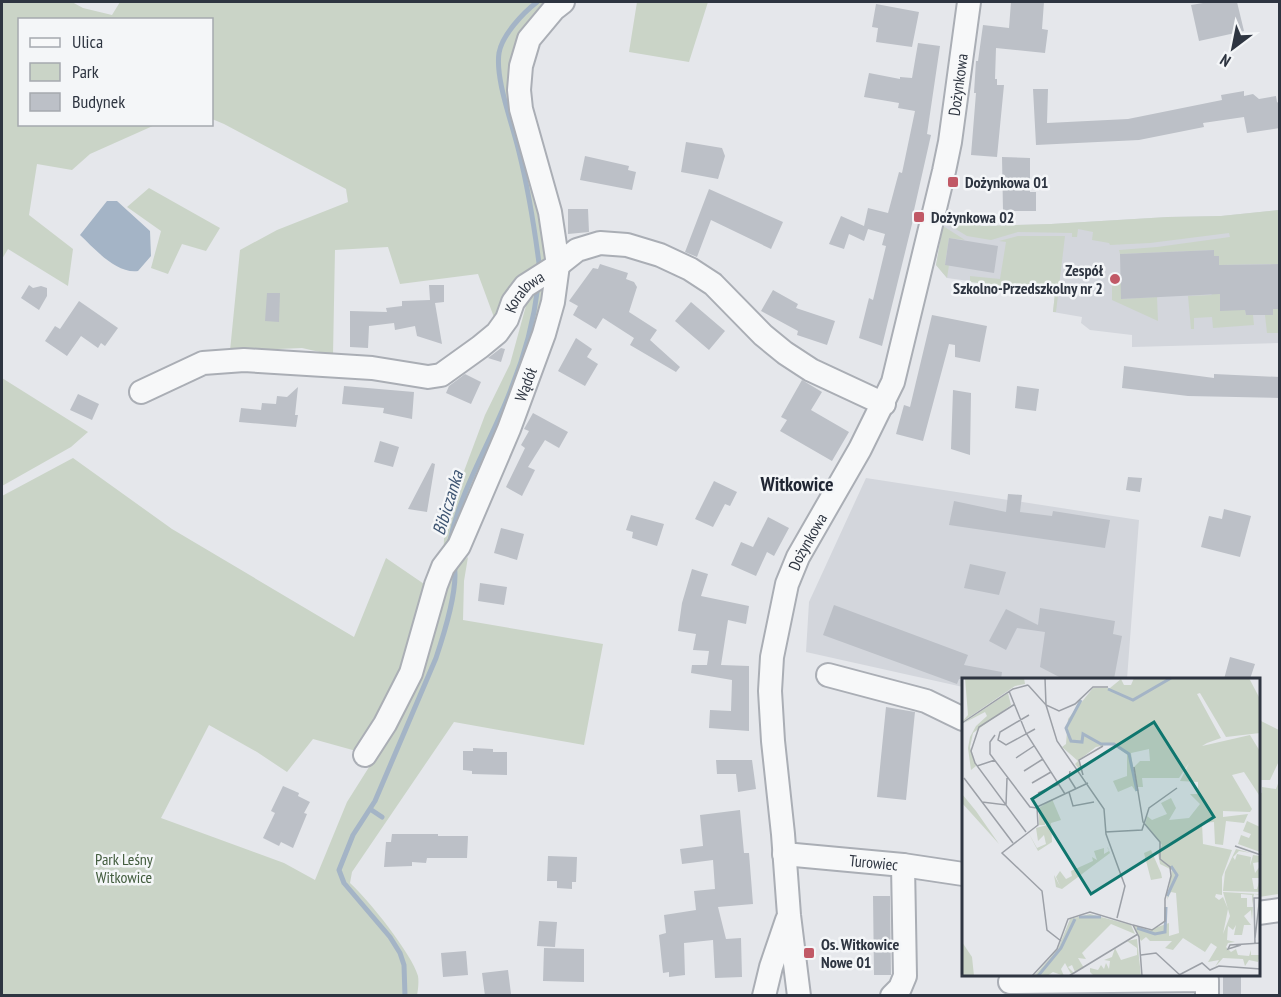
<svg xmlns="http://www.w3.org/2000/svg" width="1281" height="997" font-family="'PT Sans Narrow',sans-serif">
<rect width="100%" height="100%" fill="#e5e7eb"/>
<path fill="#d3d6dc" d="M1279,210V343L1132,347V335L1090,330L1081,323L1082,317L1053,312L1055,293L947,278L936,265L944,222L984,226L1051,224L1168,217L1221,216Z
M866,478L1139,520L1127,679H963V687L806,652L809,602Z"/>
<path fill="#cad4c7" d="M2,2H72L83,8L112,15L120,2H578L542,14L520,39L551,262L495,320L478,274L400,284L388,247L335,250L333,355L302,348L230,351L240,250L277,230L348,202L346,189L224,124L212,119V20H20V124L155,125L90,154L72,170L37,164L29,215L73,249L68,286L8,249L2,259Z
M637,2H708L689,62L629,52Z
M149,188L220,228L206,251L182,244L168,274L151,268L161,231L127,207Z
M1279,210V264L1219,265V256H1214V250L1120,254L1119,250L1157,247L1230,237L1229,233L1150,243L1110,245L1109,243L1092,240L1093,232L1078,229L1077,237H1072V233L1018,232L991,240L967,236L944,222L984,226L1051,224L1168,217L1221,216Z
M943,226L965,240L949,238L945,264L949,265L947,278L936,265Z
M1018,236H1065L1056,312H1053L1055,293L970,282V276L1000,279L1006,242L999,241Z
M550,280L520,382L443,557L445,522L485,415L510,364L530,291Z
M1121,281L1122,299L1157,297L1158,321L1112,300V282Z
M1220,288V310H1245L1246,315H1253L1254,325L1213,328L1212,317L1194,318V329H1191L1188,296L1211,295Z
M1273,309H1279V333H1267L1265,315Z
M2,378L88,432L71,447L2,486Z
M73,458L172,529L354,637L386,558L427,586L406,674L367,754L313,739L287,772L257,752L209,725L161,818L284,863L315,880L347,802L376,756L449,573L468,557L464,581L463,620L603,644L584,745L454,722L352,872L350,883C368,899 412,954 418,976C419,982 418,990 417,995L2,996V496Z
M1261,721L1279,730V761L1270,780H1259V726Z
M1279,781V894L1259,897V792L1262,793V787L1276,789Z"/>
<path fill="#a4b4c6" d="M107,201H117L150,231L151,256L138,271C116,274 95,249 80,235Z"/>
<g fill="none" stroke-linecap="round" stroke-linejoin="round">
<path stroke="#a4b4c6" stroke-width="5" d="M537,2C523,13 502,35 499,53C495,80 513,125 519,152C529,192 535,231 540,271
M450,540C462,486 492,440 511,389C524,357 534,320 538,286
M370,809L382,817
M405,996L404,965L400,953L390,937L344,883L339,870L353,835L375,801L436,658C444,634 459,588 454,564"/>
</g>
<path fill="#bcc0c7" d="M1011,2H1044L1042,29L1048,30L1045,53L996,48L995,79H997V85H1004L997,157L971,155L976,93H974L976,61H978L983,25L1009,28Z
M1209,2H1237L1244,31L1199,41L1191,5Z
M876,4L919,12L912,47L876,42L878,28L872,27Z
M918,43L940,46L927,134L931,135L912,219L913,220L882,346L859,338L869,298L873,300L886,246L882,245L885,234L868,229L864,241L849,234L844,249L829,244L841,216L864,226L868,208L888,213L899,172L902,173L915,111L898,108L899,103L864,97L869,73L900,79V77L912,78Z
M1033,89H1048L1047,123L1128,119L1222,100L1221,95L1244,91V96L1253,94L1259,99L1276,96L1277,102L1280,104V128L1247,133L1244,117L1203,123L1204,127L1139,140L1036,145Z
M686,142L722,148L725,156L718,179L681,172Z
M585,156L629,166L628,170L636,172L632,190L580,180Z
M1002,157L1030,158V192H1036V211H1003Z
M709,189L783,222L771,249L711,220L697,257L685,252Z
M568,209H588L589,232L568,234Z
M949,238L998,246L994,273L945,265Z
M1214,250V256H1219V265L1280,264V309H1273V315H1246L1245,310L1220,311V294L1121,299L1120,254Z
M600,264L628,273L626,279L634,282L637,287L629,312L657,330L650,340L680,367L676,372L630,345L634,338L603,318L596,329L573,315L578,306L569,301L593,268L598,269Z
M29,285L33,288L41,286L47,288V296L39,310L21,298Z
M429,285H444V302L435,303L442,344L417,336L415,326L395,330L394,323L369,326L368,348L350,347V311L387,312L386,308L402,306V301L430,300Z
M773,290L798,304L796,308L835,321L827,345L797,335L798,331L761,311Z
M267,293H280L279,322L265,321Z
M79,301L118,328L105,346L101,343L98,348L81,336L67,356L45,341L55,326L60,329Z
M691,302L725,331L709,350L675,321Z
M932,315L987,326L980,362L955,357V345L949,344L923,441L896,434L904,405L910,407Z
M576,338L592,349L587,357L598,364L585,386L558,371Z
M501,348L505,349L501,362L488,358Z
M1124,366L1214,378V374L1280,377V398L1188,396L1122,388Z
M465,374L481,382L471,404L446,393L449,386Z
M802,380L822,392L811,410L849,432L832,461L780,431L787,420L781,417Z
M344,386L414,392L412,419L383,413L384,408L342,404Z
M1017,386L1039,389L1036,411L1015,408Z
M298,387L295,415H298L296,427L239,422L241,408L261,410L262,403L276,404L277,396L287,397Z
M953,390L971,393L970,455L951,449Z
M78,394L99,404L92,420L70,410Z
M533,413L568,432L559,448L545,440L528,467L535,470L522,496L506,487L525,448L521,445L529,431L524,429Z
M380,441L399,447L393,467L374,462Z
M432,463L435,464L427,512L408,509Z
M1128,477L1142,478L1140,492L1126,490Z
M714,481L737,492L730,506L725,504L713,527L695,519Z
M1008,494L1022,495L1020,512L1052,516L1053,511L1110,520L1105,548L949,525L954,501L1006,512Z
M1224,509L1251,516L1240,557L1201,547L1209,516L1222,519Z
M631,515L664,524L657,546L632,538L633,532L626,530Z
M768,517L789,528L774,556L767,552L756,576L731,565L741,542L753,547Z
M501,528L524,534L517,560L494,553Z
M970,564L1006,572L999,595L964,588Z
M692,569L708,574L701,596L749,606L746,624L728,620L721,665L749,666V731L709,728L710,710L731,711L732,680L691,673L692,665H707L709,651L693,650L696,634L678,631L682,603Z
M480,583L507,587L504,605L478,601Z
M834,605L968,655L964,665L1002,672L1001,679H959L957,684L823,635Z
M1040,608L1115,621L1113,634L1122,636L1114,679H1063L1040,667L1045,632L1017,628L1006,650L989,641L1006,609L1038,625Z
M1230,657L1255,664L1250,679H1224Z
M886,707L915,712L906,800L877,797Z
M473,748L493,749V752H507V775L472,774V771L463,770V751H473Z
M716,760H752L756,789L738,792L736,774H717Z
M283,786L299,793L298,796L310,802L304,813L307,814L293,848L281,842L279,846L263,838L275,813L271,811Z
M740,810L744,853H749L753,904L718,907L726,939L741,938L742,977L715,978L713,940L684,943L685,975L669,977V972L663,973L659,935L666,933L664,915L696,910L694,891L715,889L713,860L682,864L680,849L703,846L700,815Z
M392,834H438V836H468L467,858H427L426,863L412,862V866L384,867L386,842H391Z
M548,856L577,857L576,882H572V889L557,888V881H547Z
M873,896H890L891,975H874Z
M539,921L557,922L555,947L537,946Z
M544,948L584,949V982L543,981Z
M466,951L468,975L443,977L441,953Z
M508,970L511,994L485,996L482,973Z
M1223,975H1241V996H1223Z"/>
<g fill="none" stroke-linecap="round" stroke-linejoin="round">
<defs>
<g id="minor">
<path id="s1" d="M141,392L203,363L244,360L372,368L428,377L441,375L480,347L497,333L507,319L513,302L525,286L558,265L577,250L600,243L627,245L660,255L690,269L713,284L763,335L785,353L811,370L884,404"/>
<path d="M828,675L926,701L963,719"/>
<path id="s2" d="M365,755L385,724L411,673L436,585L443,567L459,546L509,429L544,334L553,302L558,265L550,212L521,109L519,90L521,66L529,39L554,9L563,2"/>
<path id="s3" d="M784,854L903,865L963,874"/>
<path d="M1258,913L1280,910"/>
<path d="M1010,982L1207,980V996"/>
<path d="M764,996L771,967L787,920"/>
<path id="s4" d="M799,996L789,915L783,834L773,741L770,691L772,657L787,584L798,557L860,449L893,382L944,171L950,142L969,2"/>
<path d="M892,996L900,988L905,976L903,865"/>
</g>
</defs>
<use href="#minor" stroke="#aaaeb5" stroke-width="26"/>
<use href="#minor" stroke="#f7f8f9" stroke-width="22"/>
</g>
<g fill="#c15966" stroke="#f4f6f8" stroke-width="2">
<rect x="947" y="176" width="12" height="12" rx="3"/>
<rect x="913" y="211" width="12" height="12" rx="3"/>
<circle cx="1115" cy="279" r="6"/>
<rect x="803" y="947" width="12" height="12" rx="3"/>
</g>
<g text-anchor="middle" stroke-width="5" stroke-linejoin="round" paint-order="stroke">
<g font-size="16" fill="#2e3541" stroke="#f4f6f8">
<text dy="6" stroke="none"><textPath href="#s4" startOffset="948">Dożynkowa</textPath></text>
<text dy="6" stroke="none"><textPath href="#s1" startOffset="428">Koralowa</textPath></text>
<text dy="6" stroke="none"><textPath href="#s2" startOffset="406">Wądół</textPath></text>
<text dy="6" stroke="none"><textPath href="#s4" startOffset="462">Dożynkowa</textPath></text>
<text dy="6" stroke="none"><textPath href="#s3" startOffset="90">Turowiec</textPath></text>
</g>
<g font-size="16" font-weight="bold" fill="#2e3541" stroke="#f4f6f8" text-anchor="start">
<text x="965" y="188">Dożynkowa 01</text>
<text x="931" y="223">Dożynkowa 02</text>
<text x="1103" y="276" text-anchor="end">Zespół<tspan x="1103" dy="18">Szkolno-Przedszkolny nr 2</tspan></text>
<text x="821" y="950">Os. Witkowice<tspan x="821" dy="18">Nowe 01</tspan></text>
</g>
<g font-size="16" fill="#425c3d" stroke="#f4f6f8">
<text x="124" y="865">Park Leśny<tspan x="124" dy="18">Witkowice</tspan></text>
</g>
<g font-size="18" font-style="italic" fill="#3c5371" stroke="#f4f6f8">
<text transform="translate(448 503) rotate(-73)" y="6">Bibiczanka</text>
</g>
<g font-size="20" font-weight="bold" fill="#202633" stroke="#f4f6f8">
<text x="797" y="491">Witkowice</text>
</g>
</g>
<g transform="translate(962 678)">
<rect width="298" height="298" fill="#e5e7eb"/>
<path d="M3,0H62L63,6L53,8L0,44L6,37ZM172,0H287L298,21V55L264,59L238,15L235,16L259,60L245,65L240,68L288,57L299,75L297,117L282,94L270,97L290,131L288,134L261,133V139L286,136L282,145L264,143L261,167L253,166L252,144L240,145L241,166L270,172L260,199V217L254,216L253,219L257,222L261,219L266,231L261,256L268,238L261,214L296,216L298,217L292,216L290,227V217L279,216V220H285V229H291L290,242L289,232L282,238L289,247H282L280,257H272L274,247L271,252L266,248L265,262L273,264L266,265L264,269L269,274L274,271L276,277L287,278L289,272V277H298L296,284L287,282L283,288L281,281L261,280L253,289L257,282L246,284L255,269L249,265L243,274L221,260L211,272L203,270L210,263H188L184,259L179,263L172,248L187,252L207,245V258L217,255L214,215L209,214L205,222L210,192L198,186L196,176L200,167L183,147L185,138L190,142L205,136L199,125L209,120L214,130L207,142L227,140L238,126L228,116H236V104L218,103L227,85L217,100H180L181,109H176L172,89L178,83H188L187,71L169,75L174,114L170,108L156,114L151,103L165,98V76L150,66L134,69L117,82L120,95L113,86L116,83L100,69L104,66L106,41L131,10H148L159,1L162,7H169ZM46,15L49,27L11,55L8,69L14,88L9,92L6,70L8,59L14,48L25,38L23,34L0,46ZM0,116L14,133L37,166L0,125ZM90,121L99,142L89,145L90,164L76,173L66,154L75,170L84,166L82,157L76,163L74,150L89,146H84L83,140V147H77V130ZM285,143L298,149V174L276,166L279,157L287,160L289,156L281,153ZM145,169L146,170L148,175L100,211L94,209L92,197L98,208L94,199L98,193L104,201L110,198L109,193L131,183L130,179L135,182L132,173L142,170V176L147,173ZM274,171L289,175L277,173L271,179L273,182L275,176L289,179L288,188L291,177L298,178V184L291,185L293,195L298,188V200H290L292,211H295L298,201V214L261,213L263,194ZM189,172L199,195L200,200L189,202L182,175ZM128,236L169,247L173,256L149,246L120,275L124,281L116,280L122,290L113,294L110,287L106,289L112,295L109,296L103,285L99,291L102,298L91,294L85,298H72L96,271L108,241ZM175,261L179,298H132L128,294V290L136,292L139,287L142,291L144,285L147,291L148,283L142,282L150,279L153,270L159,282L175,277V270L165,263ZM0,264L10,279L12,298H0Z" fill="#cad4c7"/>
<path fill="none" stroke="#a4b4c6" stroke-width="3" d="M146,11L171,22L209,0M119,22L104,50L109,63L120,64L121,56L139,66H152L167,76L175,113M205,218L215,197L209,188M117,239H139M175,250L193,256L203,254L204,229M76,298L99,270L113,241"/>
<path fill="none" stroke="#9ca0a7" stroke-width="1.5" d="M83,0L84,27L95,63L142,131L144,156L163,208L155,240M66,7L84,27L97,33L113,26L131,9H146M47,13L64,55L103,116M53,26L17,49L9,73L13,85L64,154M67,37L38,54L36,62L44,67L73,51M0,45L51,11L66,7M33,57L28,64V76L68,129L75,130M54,80L72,68M15,88L33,82M62,93L81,81M108,93L107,100L114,111M121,97L117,82L141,68M2,100L51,165M70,105L89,94M107,114L111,128L132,124M76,115L97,106M20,124L44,127L45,100M143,154L180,152L187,130L215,110M273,168L299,177M171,247L190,252L203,243V221L209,198L208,189L198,181V164L181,144L172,89M293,260L298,218M99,263L85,252L80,213L40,175L76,147L75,129L126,105M293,266L292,220H298M279,267L266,271L268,267L299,265M179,277L194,275L219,298M217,297L240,285L248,292L257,288L299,291M70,298L95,271L106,241L128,234L171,247L177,259L180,298M107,298L176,256"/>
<path fill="#0f766e" fill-opacity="0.15" stroke="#0f766e" stroke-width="3" d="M192,44L252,139L129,216L70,121Z"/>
<rect width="298" height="298" fill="none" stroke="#2e3541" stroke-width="3"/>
</g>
<rect width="1281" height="997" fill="none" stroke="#2e3541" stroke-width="6"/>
<rect x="18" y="18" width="195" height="108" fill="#f4f6f8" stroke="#a5a9af" stroke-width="1.5"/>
<rect x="30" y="38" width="30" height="9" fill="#f7f8f9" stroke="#a5a9af" stroke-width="1.5"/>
<text x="72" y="48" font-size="18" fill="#2e3541">Ulica</text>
<rect x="30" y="63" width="30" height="18" fill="#cad4c7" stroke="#a5a9af" stroke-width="1.5"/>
<text x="72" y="78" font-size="18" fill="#2e3541">Park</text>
<rect x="30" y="93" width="30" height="18" fill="#bcc0c7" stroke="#a5a9af" stroke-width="1.5"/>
<text x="72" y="108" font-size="18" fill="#2e3541">Budynek</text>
<g transform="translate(1233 48) rotate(212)" stroke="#f4f6f8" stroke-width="4.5" paint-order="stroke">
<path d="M0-4.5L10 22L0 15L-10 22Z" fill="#2e3541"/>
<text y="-9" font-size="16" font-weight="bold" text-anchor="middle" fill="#2e3541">N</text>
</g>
</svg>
